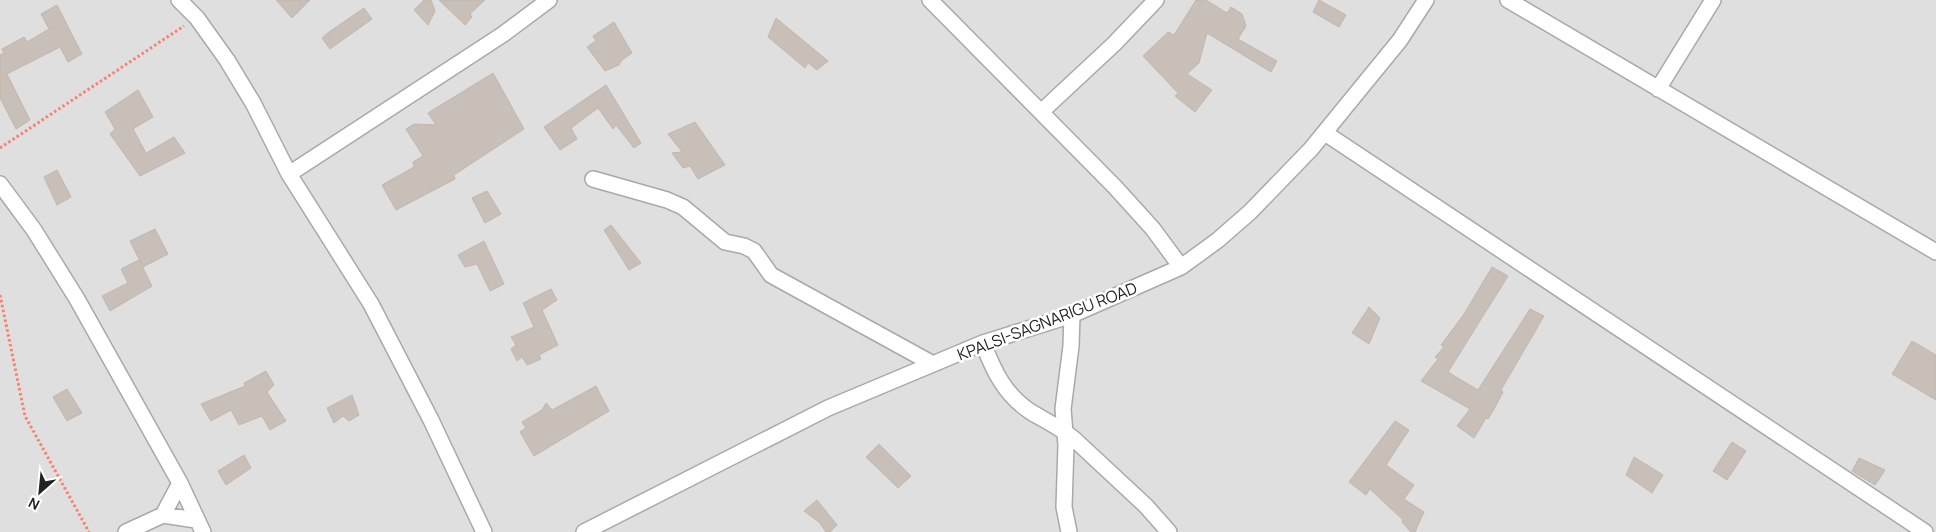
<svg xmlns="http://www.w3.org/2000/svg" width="1936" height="532" font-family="Manrope,sans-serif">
<rect width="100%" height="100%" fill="#f2efe9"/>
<path fill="#e0dfdf" d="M0,0H1936V532H0Z"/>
<path fill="#c7bfb8" stroke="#c4b6ab" d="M276,0H310L292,18Z
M424,0H431L435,11L428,25L414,10Z
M439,0H485L470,14L472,17L465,25Z
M1196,0H1206L1227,13L1231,7L1242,14L1246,26L1238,39L1277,61L1271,72L1207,33L1199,63L1187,74L1212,90L1195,112L1175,96L1178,93L1143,56L1168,32L1174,35Z
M1319,0L1346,15L1339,27L1313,12Z
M57,5L82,54L68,62L60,47L7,74L30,120L16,129L0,98V55L4,53L2,49L24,37L27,42L49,29L41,14Z
M364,8L372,19L330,49L322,38L329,32Z
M776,18L828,61L817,70L808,63L805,68L768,37Z
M614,22L632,53L622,60L619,65L605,71L587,47L596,41L593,36Z
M493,73L524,129L454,175L455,179L396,210L382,185L414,167L413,162L423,156L406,129L414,124L436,125L428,113Z
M606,85L641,143L634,148L616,125L613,129L598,108L571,128L577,139L560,150L544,127Z
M138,90L153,117L133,129L146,153L174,137L185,153L140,176L110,134L115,129L105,112Z
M695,122L725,165L698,179L690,166L683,168L672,153L682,152L668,134Z
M57,170L71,197L57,205L44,177Z
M487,191L501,214L485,223L472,198Z
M611,225L641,263L629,270L604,230Z
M155,229L168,254L143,267L130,241Z
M484,241L504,284L490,291L477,264L465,267L458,255Z
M139,260L152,286L110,311L102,296L128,283L121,269Z
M1492,267L1508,276L1448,372L1478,390L1530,309L1544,316L1501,390L1503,392L1494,409L1488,419L1486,418L1474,438L1457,426L1470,409L1421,381L1438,359L1435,357L1444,347L1441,345L1464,314Z
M551,289L557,300L542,310L558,345L539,355L541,359L527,365L522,357L517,361L511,349L516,345L511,337L534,327L523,303Z
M1369,307L1380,318L1369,344L1352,333Z
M1912,341L1936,355V400L1892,374Z
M266,371L274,385L267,392L286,421L270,430L262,416L239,425L231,410L211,421L201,404L245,386L244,383Z
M596,386L609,411L534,456L520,432L526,428L522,422L542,410L546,403L552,410Z
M67,389L82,413L67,421L53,397Z
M352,395L359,415L349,421L343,416L334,423L327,408Z
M1395,421L1409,430L1386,465L1414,485L1404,499L1424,512L1415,532H1411L1402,522L1403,520L1370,489L1366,495L1349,482Z
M1732,442L1746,451L1727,480L1713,471Z
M879,444L911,476L898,488L866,457Z
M244,455L251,468L226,485L218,471Z
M1634,457L1663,475L1652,493L1626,475Z
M1859,458L1885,470L1875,485L1852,471Z
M817,500L837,525L830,532H826L819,522L804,511Z"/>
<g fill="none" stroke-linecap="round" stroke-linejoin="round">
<defs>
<path id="street" d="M179,0L197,18L227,60L253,103L289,174L371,304L431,420L484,532
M930,0L1115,187L1153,229L1181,267
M1508,0L1936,252
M1658,89L1713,0
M1041,112L1114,44L1156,0
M1325,133L1925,532
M289,174L502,35L549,0
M593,179L667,200L683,207L725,242L744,246L754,251L771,275L933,364
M0,184L34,230L77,299L180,483L203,532
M983,343C994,372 1005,395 1031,412C1046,421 1061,428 1074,439L1146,506L1169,532
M163,515L196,520
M126,532L163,515L180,483
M584,532L828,408L983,343L1072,315L1181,267L1218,240L1250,212L1311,149L1400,40L1426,0
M1069,532L1064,507L1066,445L1063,409L1071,346L1072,315"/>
</defs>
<use href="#street" stroke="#a9a9a9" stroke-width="18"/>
<path stroke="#fa8072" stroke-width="3" stroke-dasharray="2.5 2.5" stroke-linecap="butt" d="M0,148L184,26
M0,295L25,416L89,532"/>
<use href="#street" stroke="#fff" stroke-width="15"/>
</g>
<g text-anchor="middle" stroke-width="5" stroke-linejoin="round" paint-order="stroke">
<g font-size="16" fill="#222" stroke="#fff">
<text transform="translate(1047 321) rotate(-21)" y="6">KPALSI-SAGNARIGU ROAD</text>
</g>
</g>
<g transform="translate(40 492) rotate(207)" stroke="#ffffff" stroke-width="4" paint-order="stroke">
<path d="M0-4L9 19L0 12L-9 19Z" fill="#222222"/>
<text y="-8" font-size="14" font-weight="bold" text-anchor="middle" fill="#222222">N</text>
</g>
</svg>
